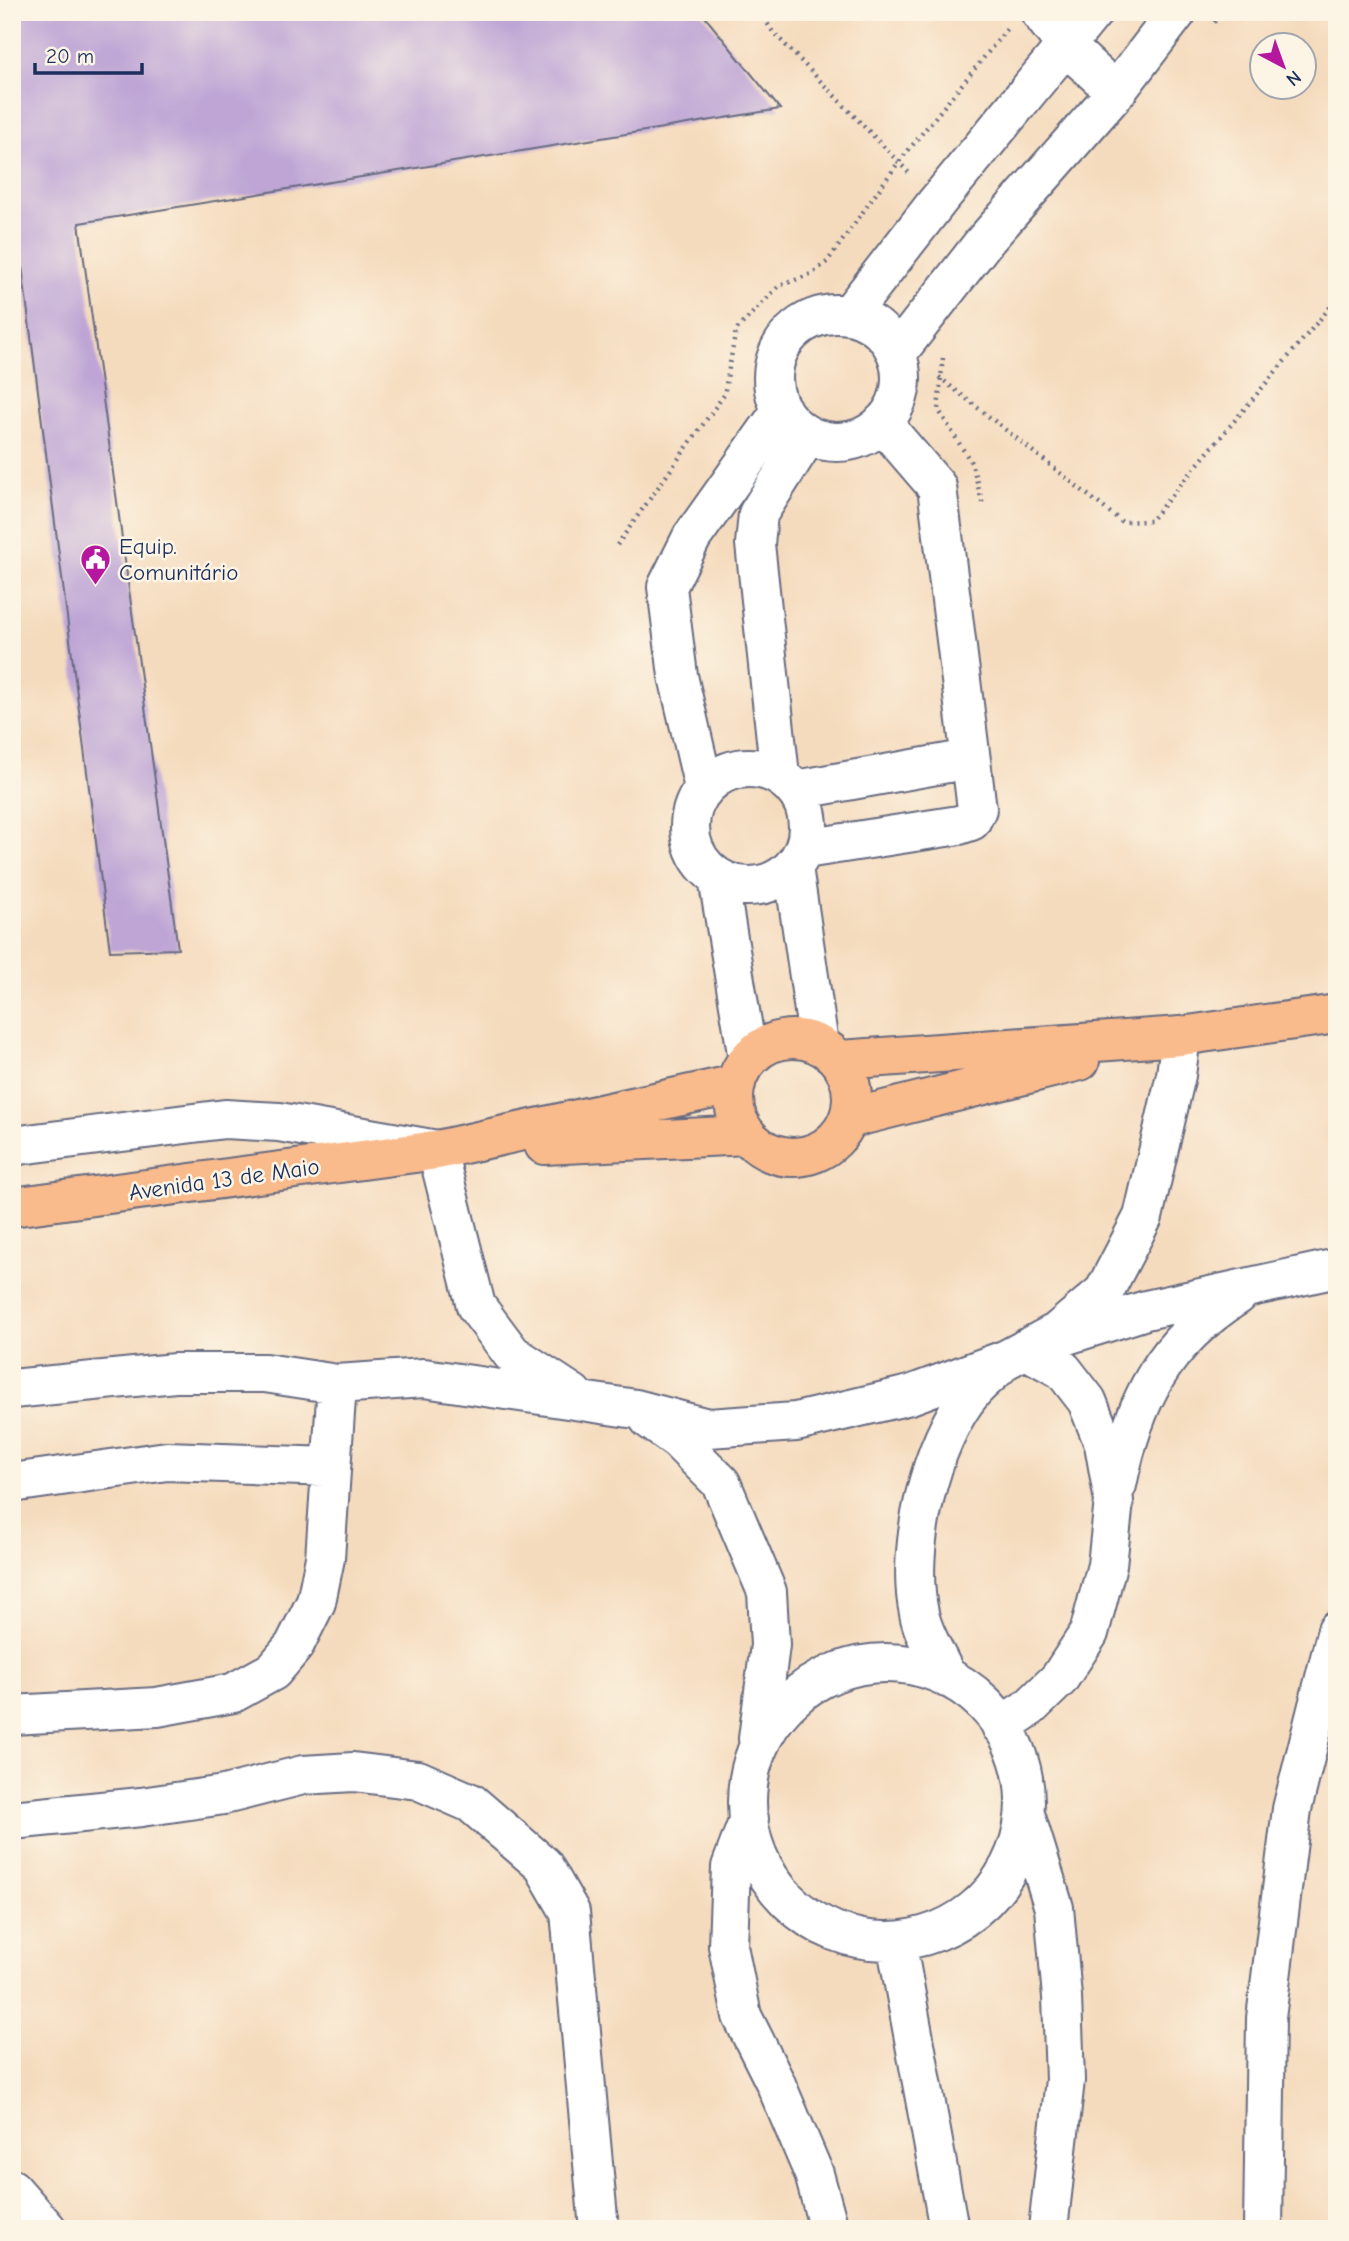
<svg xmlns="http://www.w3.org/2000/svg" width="1349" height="2241" font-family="'Comic Neue',sans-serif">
<rect width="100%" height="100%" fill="#fcf5e5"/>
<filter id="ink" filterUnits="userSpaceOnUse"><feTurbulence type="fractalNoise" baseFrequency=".0143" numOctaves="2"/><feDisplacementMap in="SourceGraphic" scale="14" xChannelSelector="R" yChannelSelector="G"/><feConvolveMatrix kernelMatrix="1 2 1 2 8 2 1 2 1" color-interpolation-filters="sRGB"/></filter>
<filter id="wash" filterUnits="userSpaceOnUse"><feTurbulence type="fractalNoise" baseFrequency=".00686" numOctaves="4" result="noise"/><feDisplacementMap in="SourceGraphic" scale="28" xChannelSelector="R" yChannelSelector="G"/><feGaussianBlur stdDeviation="1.57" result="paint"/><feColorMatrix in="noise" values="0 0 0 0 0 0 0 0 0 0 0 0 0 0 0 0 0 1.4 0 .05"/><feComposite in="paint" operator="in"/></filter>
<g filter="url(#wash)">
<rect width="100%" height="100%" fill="#f5dbbe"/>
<g id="blocks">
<path fill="#bea5d5" d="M12,12H701L780,109L79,223L178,949L110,951L12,189Z"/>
</g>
</g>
<g filter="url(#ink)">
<use href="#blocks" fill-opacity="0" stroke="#676b80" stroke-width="2"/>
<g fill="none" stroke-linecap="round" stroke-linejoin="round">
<defs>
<path id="minor" d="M1040,12L1066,46L1116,92
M773 378a64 64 0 1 1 128 0a64 64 0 1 1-128 0Z
M849,315L937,202L1093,12
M897,353L983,243L1116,92L1177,12
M690 827a59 59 0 1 1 118 0a59 59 0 1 1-118 0Z
M780,776L755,544L758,514L808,435
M704,788L678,676L667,587L692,537L782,410
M796,790L970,759
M805,849L959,825L971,821L977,809L937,487L882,423
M793,867L819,1045
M718,878L748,1059
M12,1146L225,1119L279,1122L437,1150L476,1306L512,1354L573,1394
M1064,1336L1146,1310L1337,1268
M12,1389L175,1373H265L337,1384L424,1378L636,1409L708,1428L796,1422L910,1395L1007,1359L1057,1332L1104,1292L1143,1217L1176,1075L1181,1036
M649,1419L678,1440L721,1483L767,1592L770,1645L758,1739
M12,1483L167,1461L331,1467
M1117,1485C1134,1400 1163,1343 1238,1295
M747 1802a139 139 0 1 1 278 0a139 139 0 1 1-278 0Z
M947,1678C938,1657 923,1635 919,1613C905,1550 930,1442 972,1392C979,1383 990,1375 999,1366
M12,1715L157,1707L233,1693L273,1671L294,1646L316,1602L325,1558L337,1384
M1001,1726L1030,1707L1059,1679L1089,1633L1107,1565L1114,1501L1104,1444L1087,1401L1063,1370L1025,1349
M1025,1814L1054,1908L1062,1997L1065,2080L1048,2229
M749,1819L731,1867L728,1946L742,2016L775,2082L814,2174L829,2229
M12,1820L141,1807L224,1795L303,1775L353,1772L418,1780L471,1803L543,1865L570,1912L599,2229
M896,1941L949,2229
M12,2189L47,2229
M1263,2229L1266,2018L1292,1809L1337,1630"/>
<path id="major" d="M734 1098a59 59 0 1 1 118 0a59 59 0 1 1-118 0Z
M840,1060L1181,1036L1337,1014
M848,1119L1080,1061
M544,1145L747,1135
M12,1207L437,1150L736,1084"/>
</defs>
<use href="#minor" stroke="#676b80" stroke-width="42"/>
<use href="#major" stroke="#676b80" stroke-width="42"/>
<path stroke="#676b80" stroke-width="4.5" stroke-dasharray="2 5" stroke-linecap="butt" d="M760,12L773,32L912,176
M1214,22L1223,12
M943,358L938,409L972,464L983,505
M939,377L1122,522L1150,521L1337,299
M617,545L724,395L736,330L779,286L811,274L827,262L898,163L1007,29"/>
<use href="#minor" stroke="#fff" stroke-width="38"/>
<use href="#major" stroke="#fabb8c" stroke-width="38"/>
</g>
</g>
<defs>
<symbol id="civic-pin" viewBox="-11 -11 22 30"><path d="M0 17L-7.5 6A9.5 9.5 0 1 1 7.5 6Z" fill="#b5179e" stroke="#fcf5e5"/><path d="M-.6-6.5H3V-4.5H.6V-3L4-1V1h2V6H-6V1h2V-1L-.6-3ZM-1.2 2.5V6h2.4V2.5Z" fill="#fff"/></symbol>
</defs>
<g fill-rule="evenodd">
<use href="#civic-pin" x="78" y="542" width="35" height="47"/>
</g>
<g text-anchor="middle" stroke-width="5" stroke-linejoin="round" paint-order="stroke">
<g font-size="23" fill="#1b2f5e" stroke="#fcf5e5" text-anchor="start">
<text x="119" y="554">Equip.<tspan x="119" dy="26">Comunitário</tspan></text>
</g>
<g font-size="23" fill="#1b2f5e" stroke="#fcf5e5">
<text transform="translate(224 1179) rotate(-8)" y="8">Avenida 13 de Maio</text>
</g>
</g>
<rect width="1349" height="2241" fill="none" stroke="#fcf5e5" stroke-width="42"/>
<g transform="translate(1283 66) rotate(139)"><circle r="33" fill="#fcf5e5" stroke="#a2a6af" stroke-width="2"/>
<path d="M0-5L12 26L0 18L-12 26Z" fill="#b5179e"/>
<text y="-10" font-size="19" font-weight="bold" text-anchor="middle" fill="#1b2f5e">N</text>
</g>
<path d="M35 63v10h107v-10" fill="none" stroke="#1b2f5e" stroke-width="3.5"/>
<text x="46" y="63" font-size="21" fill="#1b2f5e" stroke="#fcf5e5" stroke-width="5" paint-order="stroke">20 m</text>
</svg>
